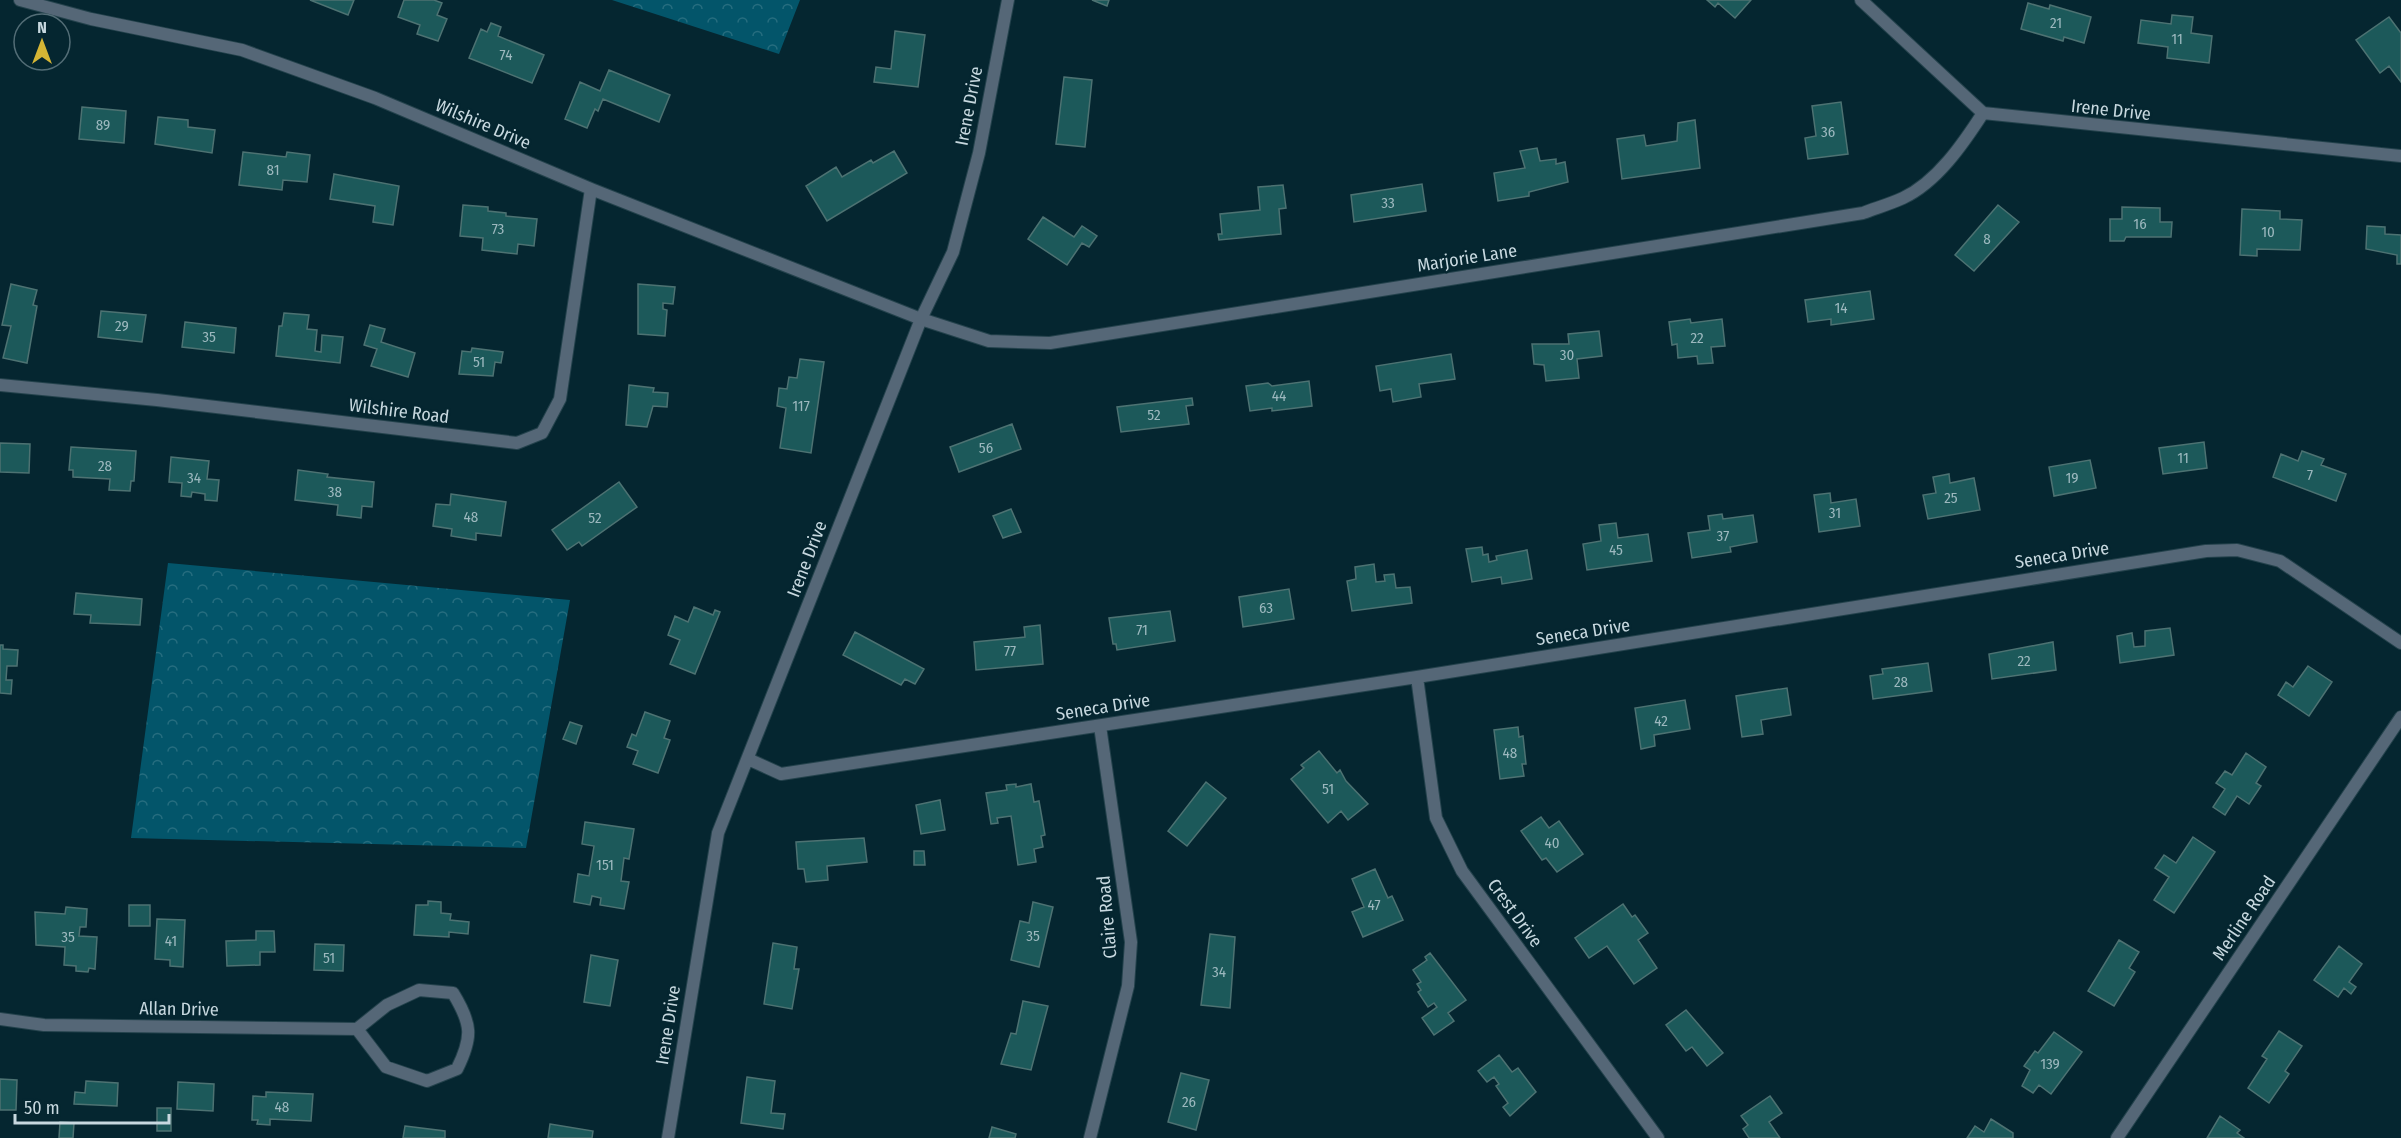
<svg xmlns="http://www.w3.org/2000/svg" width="2401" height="1138" font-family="'Fira Sans Condensed',sans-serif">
<defs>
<pattern id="forest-crowns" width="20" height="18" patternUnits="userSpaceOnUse" patternTransform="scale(1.5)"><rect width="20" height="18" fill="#03556a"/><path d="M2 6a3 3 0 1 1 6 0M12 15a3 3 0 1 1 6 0" fill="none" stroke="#266d7f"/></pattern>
</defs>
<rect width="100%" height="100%" fill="#052630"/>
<path fill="url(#forest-crowns)" d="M612,0H800L779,54Z
M168,563L570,600L526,848L131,838Z"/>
<path fill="#1c595a" stroke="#4d7272" stroke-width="1.5" d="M310,0H354L348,15Z
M404,0H434L442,3L437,15L447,19L438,41L417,34L420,25L398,17Z
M1092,0H1109L1107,6Z
M1707,0H1751L1735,18L1718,3L1715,7Z
M2028,3L2049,9L2050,5L2091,17L2084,43L2064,37L2063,41L2021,29Z
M2172,15L2193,17L2191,33L2212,36L2209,63L2167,58L2168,47L2138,43L2141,20L2171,24Z
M2389,17L2401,33V82L2389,66L2380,73L2356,40Z
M491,23L501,27L498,36L544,55L532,83L469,58L481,29L487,32Z
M895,31L925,35L918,87L874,82L876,67L891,69Z
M609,70L670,95L659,122L603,99L598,111L595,109L587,128L565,119L580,82L600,91Z
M1064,77L1092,80L1085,147L1056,144Z
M1841,102L1848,154L1808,159L1805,138L1816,136L1812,106Z
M82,107L126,111L124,143L79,139Z
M158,117L188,120V127L215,130L212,153L155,144Z
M1695,120L1700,168L1622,179L1617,139L1644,135L1646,146L1677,141L1678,123Z
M1537,148L1540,161L1556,159V164L1565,162L1568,182L1529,192V196L1498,201L1494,173L1525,168L1520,151Z
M894,151L907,173L827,221L806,186L836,167L842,177L871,160L873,163Z
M243,152L286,157L287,152L310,155L307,182L283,180L282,190L239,185Z
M334,174L399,186L393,225L373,222L375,206L330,199Z
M1422,184L1426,211L1354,222L1351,195Z
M1283,185L1286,208L1279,209L1281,234L1219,240L1218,234H1222L1220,214L1260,210L1258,187Z
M463,205L488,207V211L506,213V216L537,219L534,246L518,244L517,254L482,250L483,238L460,236Z
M1998,205L2019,222L1974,271L1955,255Z
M2122,207L2160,208V222H2172L2171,237H2126L2124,241H2110V219H2122Z
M2242,209L2280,211V219L2302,220L2300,250L2257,249V256L2240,255Z
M1043,217L1074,237L1082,226L1097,236L1089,247L1082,243L1067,265L1028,239Z
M2367,226L2385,227V234L2401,235V264H2397V255L2366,249Z
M11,284L37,290L33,305L37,306L27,363L3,358L11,326L2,325Z
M638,284L675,287L673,304L663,303V309L667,310L665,336L638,334Z
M1870,291L1874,319L1831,325V319L1808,322L1805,300Z
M101,311L146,315L142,342L98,337Z
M284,313L309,315L307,329L317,330L315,351L321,352L322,335L343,337L340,363L276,356L279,326H282Z
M1690,319L1691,323L1722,319L1725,346L1711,347L1713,363L1698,364L1697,356L1678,358L1677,344L1672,345L1669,322Z
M185,322L236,328L234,353L182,347Z
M370,325L385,329L381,342L415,353L408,377L371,366L377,349L364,345Z
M1599,331L1602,356L1577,359L1579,378L1546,381L1544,365L1534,364L1532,344H1569L1568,334Z
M472,348L503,352L501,363L495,362L493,376L459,374L462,351L471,352Z
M1451,354L1455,379L1419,384L1421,397L1393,402L1391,389L1380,391L1376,366Z
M800,359L824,362L811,453L780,448L786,408L777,406L779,388L787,389L789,377L797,378Z
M1309,381L1312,406L1272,411V408L1250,411L1246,386L1268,383L1272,386Z
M629,385L654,388L653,392L668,393L667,407L653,406L647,427L626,425Z
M1192,398L1193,405L1186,406L1189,424L1121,432L1117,407Z
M1012,424L1021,449L959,472L950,447Z
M2204,442L2207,468L2163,474L2159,448Z
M0,443L30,444L29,473L0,472Z
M71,447L136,451L134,481H131L130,491L109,490L110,479L73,477V470H69Z
M2302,451L2324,459L2321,465L2346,474L2336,501L2273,477L2281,454L2298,461Z
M171,457L209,461L207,479L219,480L217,501L205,500V494L192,492L191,497L181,496L182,483L169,482Z
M2090,460L2096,488L2054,496L2049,467Z
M298,470L328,474L327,477L374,482L372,507L362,506L361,518L337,515L338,505L295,500Z
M1949,474L1950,483L1974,478L1980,510L1928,519L1923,495L1936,493L1933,477Z
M619,482L637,507L582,546L579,542L567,550L552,530Z
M1830,493L1831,503L1856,499L1860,526L1819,532L1814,495Z
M451,494L506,502L501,536L476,533V540L451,536L452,529L433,526L436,504L450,505Z
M1011,509L1021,532L1003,538L993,516Z
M1722,514L1723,519L1753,515L1757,542L1730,547L1731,552L1692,558L1688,533L1710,530L1708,516Z
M1616,523L1618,538L1648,534L1652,561L1587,570L1583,544L1601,541L1599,525Z
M1482,547L1483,555L1488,554L1489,562L1497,560L1496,556L1527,550L1532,579L1502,584L1501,577L1472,582L1466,549Z
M1374,564L1376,582L1385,581L1384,575L1394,574L1396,588L1410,587L1412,603L1352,611L1347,581L1356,579L1355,567Z
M1289,589L1294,619L1243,627L1239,597Z
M76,593L142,599L140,625L90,623L91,615L74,614Z
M694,607L713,615L715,610L720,612L695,674L670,664L680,640L668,635L675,616L688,622Z
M1170,611L1175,641L1117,650L1116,644H1113L1109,618Z
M1040,625L1043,664L976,670L974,642L1025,637L1024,627Z
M2170,628L2174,655L2120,663L2117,636L2132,633L2134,647L2145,646V631Z
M855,632L924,669L915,684L905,679L901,685L843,655Z
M2053,642L2056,670L1992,679L1989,654Z
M0,645H3V649L18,650L17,666H7L6,680H12L11,694L0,693Z
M1928,663L1932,691L1873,699L1870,676L1883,674L1882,669Z
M2308,666L2332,682L2309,716L2278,695L2286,682L2293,687Z
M1787,688L1791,715L1761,720L1763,734L1742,737L1736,696Z
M1685,700L1690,729L1654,735L1655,746L1641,749L1635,708Z
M645,712L670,721L664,738L670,740L658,773L633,764L638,751L627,747L632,734L636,736Z
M570,722L582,726L576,744L563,739Z
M1518,727L1519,737L1523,736L1526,764H1522L1524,776L1500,779L1494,730Z
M1319,751L1337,773L1340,770L1346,781L1368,804L1348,820L1341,811L1328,823L1291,779L1304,768L1301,765Z
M2246,753L2266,767L2256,783L2261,786L2249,804L2237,796L2225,815L2213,807L2225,789L2216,783L2225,771L2232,775Z
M1206,782L1226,798L1187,846L1168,831Z
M1016,784V787L1031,784L1034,802L1039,801L1045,835L1041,836L1043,847L1034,849L1036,862L1018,865L1011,816L997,818L998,823L991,824L986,793L1007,790L1006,785Z
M940,800L945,830L921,834L916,805Z
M1541,817L1549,828L1559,821L1583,854L1557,872L1546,858L1542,860L1521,831Z
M585,822L634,829L629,859L624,858L621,881L629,882L624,909L600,905L601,898L592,896L590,905L574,902L578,874L589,876L594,846L582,844Z
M2193,837L2215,852L2174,913L2154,900L2169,877L2155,868L2164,855L2176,863Z
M864,838L867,862L827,866L828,880L806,882L804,869H798L796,842Z
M914,851H924L925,865H914Z
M1375,869L1388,898L1392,896L1403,920L1363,937L1352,912L1364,907L1352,879Z
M428,901L441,902V913L451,914L450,920L469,922L468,934L449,932V937L414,935L416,905H428Z
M1033,902L1053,907L1039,967L1011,960L1020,921L1029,923Z
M1623,904L1632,917L1635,915L1648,933L1638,940L1657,968L1634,984L1607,946L1589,958L1575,938Z
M129,905H150V926H129Z
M66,907L87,909L86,927H80L79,936L97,937L95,969L89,968L88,972L76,971V966L64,965L65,947L36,945L35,912L65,914Z
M157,919L185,920L183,967L170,966V960L155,959Z
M256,931H274L275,952H260V965L227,966L226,941L256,940Z
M1210,934L1235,937L1230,1008L1201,1005Z
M2119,940L2139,952L2129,968L2135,972L2114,1006L2088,991Z
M773,943L797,947L794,969H799L792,1009L764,1004Z
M315,944L344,945L343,971L314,970Z
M2339,946L2362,964L2349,982L2356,987L2351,994L2344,988L2338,997L2314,980Z
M1430,953L1466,1000L1448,1013L1454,1021L1434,1035L1422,1018L1437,1007L1434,1003L1428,1007L1418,992L1421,990L1417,984L1421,982L1413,970L1427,960L1425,957Z
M591,955L618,960L610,1006L584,1002Z
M1023,1001L1048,1006L1031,1070L1001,1064L1011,1033L1016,1034Z
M1686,1010L1723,1053L1707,1066L1692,1047L1686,1051L1666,1025Z
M2279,1031L2302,1046L2285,1071L2289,1074L2269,1103L2248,1088L2267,1059L2262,1056Z
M2054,1032L2082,1052L2051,1094L2039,1085L2033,1093L2022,1086L2030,1070L2024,1066L2035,1051L2038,1053Z
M1499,1055L1512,1072L1518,1068L1536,1092L1510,1116L1503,1107L1508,1103L1496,1086L1499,1084L1494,1077L1487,1082L1478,1071Z
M1181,1073L1209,1080L1196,1130L1168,1122Z
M747,1077L775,1081L771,1113L785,1114L783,1129L741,1123Z
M0,1079L17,1080L16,1110H0Z
M86,1081L118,1083L117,1106L74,1104L75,1092L85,1093Z
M178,1082L214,1084L213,1111L177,1109Z
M266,1092L313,1094L311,1121L270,1119V1125L257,1124L258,1120H252L253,1096L266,1097Z
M1770,1096L1782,1113L1769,1122L1780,1138H1749L1743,1129L1748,1125L1741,1116Z
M157,1108H171V1131H157Z
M2220,1116L2240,1130L2237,1133L2244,1138H2207Z
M1991,1119L2013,1133V1138H1967L1975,1126L1984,1132Z
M60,1122L74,1123L73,1138H59Z
M550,1124L593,1131L592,1138H548Z
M405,1126L445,1131V1138H403Z
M992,1127L1016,1134L1015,1138H989Z"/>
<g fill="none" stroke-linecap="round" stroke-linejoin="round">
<defs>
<path id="minor" d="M20,0L91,19L242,50L375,98L591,189L921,319L989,341L1050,343L1863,213C1876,208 1890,204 1903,198C1937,182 1963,144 1983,113
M1861,0L1983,113L2401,156
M0,385L157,400L517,443L542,433L560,399L591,189
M1417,677L1436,818L1462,871L1658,1138
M748,759L781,774L1417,677L2206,551L2237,550L2280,561L2401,643
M0,1019L44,1025L357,1029L387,1005L419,990L453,993C472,1024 473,1037 457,1069L427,1081L386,1067L357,1029
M668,1138L718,833L921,319L953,252L979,153L1008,0
M1090,1138L1128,986L1131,942L1100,726
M2117,1138L2401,717"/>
</defs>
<use href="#minor" stroke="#24424c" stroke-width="14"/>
<use href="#minor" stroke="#556777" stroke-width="12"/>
</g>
<g text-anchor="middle" stroke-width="4.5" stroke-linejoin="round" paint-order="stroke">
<g font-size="15" fill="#9cb8be">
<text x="2056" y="28">21</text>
<text x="2177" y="44">11</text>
<text x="506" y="60">74</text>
<text x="103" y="130">89</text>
<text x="1828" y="137">36</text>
<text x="273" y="175">81</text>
<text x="1388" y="208">33</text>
<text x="2140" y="229">16</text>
<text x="498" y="234">73</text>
<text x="2268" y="237">10</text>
<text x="1987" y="244">8</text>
<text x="1841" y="313">14</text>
<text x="122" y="331">29</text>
<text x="209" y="342">35</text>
<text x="1697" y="343">22</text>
<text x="1567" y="360">30</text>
<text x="479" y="367">51</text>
<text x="1279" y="401">44</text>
<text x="801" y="411">117</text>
<text x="1154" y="420">52</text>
<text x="986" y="453">56</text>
<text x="2183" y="463">11</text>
<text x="105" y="471">28</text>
<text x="2310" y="480">7</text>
<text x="194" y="483">34</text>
<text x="2072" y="483">19</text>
<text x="335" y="497">38</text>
<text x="1951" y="503">25</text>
<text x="1835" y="518">31</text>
<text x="471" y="522">48</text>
<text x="595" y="523">52</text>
<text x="1723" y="541">37</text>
<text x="1616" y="555">45</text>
<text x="1266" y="613">63</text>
<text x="1142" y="635">71</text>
<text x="1010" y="656">77</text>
<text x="2024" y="666">22</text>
<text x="1901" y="687">28</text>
<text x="1661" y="726">42</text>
<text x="1510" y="758">48</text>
<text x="1328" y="794">51</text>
<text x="1552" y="848">40</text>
<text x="605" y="870">151</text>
<text x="1374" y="910">47</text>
<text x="1033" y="941">35</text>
<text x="68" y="942">35</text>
<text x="171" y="946">41</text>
<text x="329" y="963">51</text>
<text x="1219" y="977">34</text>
<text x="2050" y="1069">139</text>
<text x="1189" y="1107">26</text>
<text x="282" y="1112">48</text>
</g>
<g font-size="18" fill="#c7d8df" stroke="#052630">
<text transform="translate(969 106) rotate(-79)" y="6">Irene Drive</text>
<text transform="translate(2111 110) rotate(6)" y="6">Irene Drive</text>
<text transform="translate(483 124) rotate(23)" y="6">Wilshire Drive</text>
<text transform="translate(1467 258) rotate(-9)" y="6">Marjorie Lane</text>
<text transform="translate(399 411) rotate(7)" y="6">Wilshire Road</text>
<text transform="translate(2062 555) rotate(-9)" y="6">Seneca Drive</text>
<text transform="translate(807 559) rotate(-69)" y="6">Irene Drive</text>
<text transform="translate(1583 632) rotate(-9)" y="6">Seneca Drive</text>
<text transform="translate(1103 707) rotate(-9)" y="6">Seneca Drive</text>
<text transform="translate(1515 913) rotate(54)" y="6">Crest Drive</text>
<text transform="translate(1107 917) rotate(-95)" y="6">Claire Road</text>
<text transform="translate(2244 918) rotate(-56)" y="6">Merline Road</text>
<text transform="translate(179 1009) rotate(1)" y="6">Allan Drive</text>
<text transform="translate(668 1025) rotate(-81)" y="6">Irene Drive</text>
</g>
</g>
<g transform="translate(42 42)"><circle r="28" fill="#052630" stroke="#536d76" stroke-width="1.5"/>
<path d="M0-4.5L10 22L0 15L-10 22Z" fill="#d5b535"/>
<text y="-9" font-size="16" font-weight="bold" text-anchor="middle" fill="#c7d8df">N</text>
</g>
<path d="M15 1114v9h154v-9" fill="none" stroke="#c7d8df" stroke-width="3"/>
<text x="24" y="1114" font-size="18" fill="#c7d8df" stroke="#052630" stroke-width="4.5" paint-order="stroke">50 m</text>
</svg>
